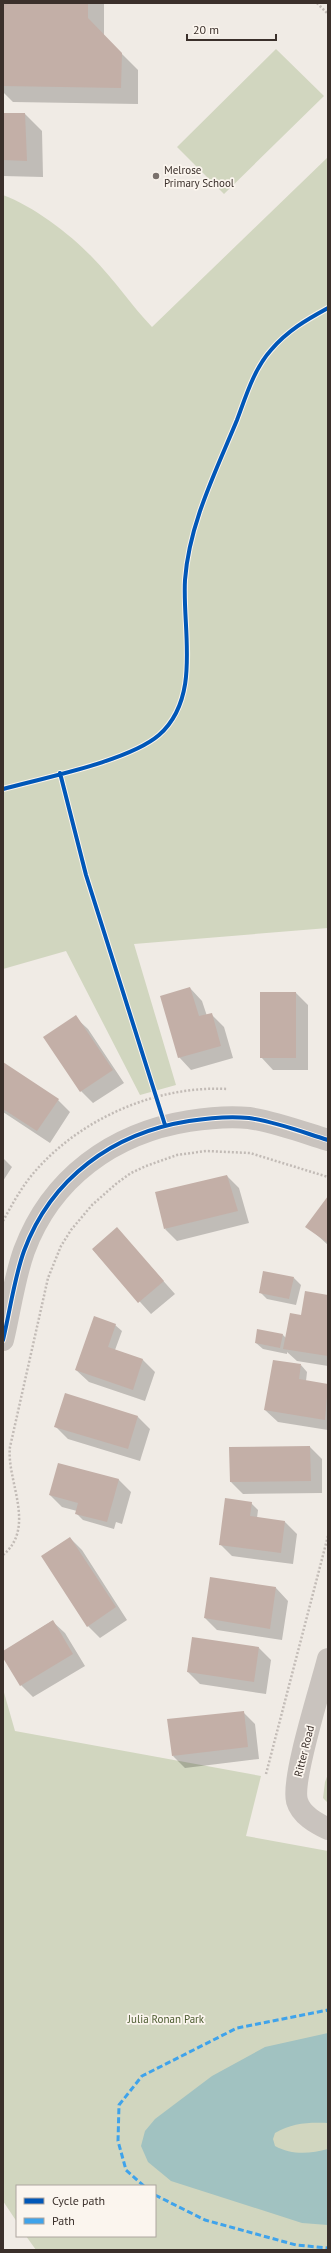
<svg xmlns="http://www.w3.org/2000/svg" width="331" height="2253" font-family="'PT Sans',sans-serif">
<rect width="100%" height="100%" fill="#f0ebe5"/>
<path fill="#d1d6bf" d="M276,49L324,96L224,194L177,147Z
M328,157V928L134,944L176,1085L140,1095L66,951L3,969V195C33,206 70,234 92,257C114,279 131,305 152,327Z
M3,1689L15,1731L261,1776L246,1836L328,1851V2250H36L26,2236H155V2186H17V2222L3,2201Z
M328,1774V1803L323,1798L325,1782Z"/>
<path fill="#a1c2c1" d="M328,2033V2123C309,2122 292,2123 275,2133L273,2139L275,2146C291,2155 310,2154 328,2149V2225L302,2223L171,2181L148,2162L141,2146L145,2131L155,2119L212,2076L265,2047Z"/>
<path fill="#0003" d="M3,3H104V36L138,70V104L13,102L3,92Z
M3,114H25L42,131L43,177L3,176Z
M190,988L202,1001L207,1016L211,1014L224,1027L233,1058L191,1070L179,1057Z
M296,993L308,1005V1070H273L261,1057Z
M75,1017L88,1029L124,1083L93,1103L81,1091Z
M3,1063L58,1100L70,1112L50,1143L3,1112Z
M3,1158L12,1167L3,1181Z
M227,1176L239,1188L249,1223L177,1241L165,1229Z
M328,1199V1245L307,1226Z
M117,1229L175,1294L151,1314L93,1250Z
M294,1278L301,1285L296,1305L267,1299L260,1292Z
M328,1296V1366L297,1361L287,1352V1354L263,1349L256,1343L283,1335L286,1338Z
M115,1325L122,1331L115,1350L143,1360L155,1372L145,1401L89,1382L76,1370Z
M301,1365L307,1372L306,1381L328,1385V1430L278,1422L265,1410Z
M138,1417L150,1429L140,1461L68,1439L56,1427Z
M310,1447L322,1459V1493L243,1494L231,1482L230,1448Z
M59,1464L119,1480L131,1492L122,1524L116,1522L114,1529L83,1520L76,1513L77,1511L62,1507L50,1495Z
M251,1503L258,1510L257,1518L285,1522L297,1534L293,1564L232,1556L220,1544Z
M70,1538L82,1550L127,1620L100,1638L88,1626Z
M276,1588L288,1601L282,1640L217,1630L205,1618Z
M52,1621L65,1633L85,1666L33,1697L21,1685L3,1656V1652Z
M259,1648L271,1660L266,1694L200,1684L188,1672Z
M243,1712L255,1724L259,1759L185,1768L173,1756Z"/>
<path fill="#c3afa7" d="M3,3H88V18L122,53L121,88L3,86Z
M3,113H25L27,161L3,160Z
M190,987L199,1016L212,1013L221,1046L178,1058L160,996Z
M260,992H296V1058H260Z
M76,1015L113,1070L80,1092L43,1037Z
M3,1062L59,1099L37,1131L3,1109Z
M227,1175L238,1211L164,1229L155,1192Z
M328,1196V1243L305,1227Z
M117,1227L164,1281L138,1303L92,1249Z
M263,1271L294,1277L289,1299L259,1293Z
M305,1291L328,1295V1356L283,1349L290,1313L301,1315Z
M94,1316L116,1324L108,1347L143,1359L133,1390L75,1370Z
M257,1329L283,1334L280,1348L255,1343Z
M273,1360L301,1364L299,1379L328,1384L325,1420L264,1410Z
M65,1393L138,1416L128,1449L54,1427Z
M310,1446L311,1481L230,1482L229,1447Z
M58,1463L119,1479L107,1522L75,1514L78,1503L49,1495Z
M225,1498L252,1502L250,1516L285,1521L281,1553L219,1545Z
M70,1537L116,1607L87,1627L41,1556Z
M210,1577L276,1587L270,1629L204,1618Z
M53,1620L73,1654L20,1686L3,1658V1651Z
M192,1637L259,1647L254,1682L187,1672Z
M244,1711L248,1747L172,1756L167,1719Z"/>
<g fill="none" stroke-linecap="round" stroke-linejoin="round">
<path stroke="#c2bbb6" stroke-width="2.5" stroke-dasharray="2 2" stroke-linecap="butt" d="M317,3L328,14
M3,1221C13,1203 23,1184 38,1168C84,1117 159,1085 228,1089
M3,1555C37,1527 6,1480 10,1447L48,1278L61,1246L71,1230L92,1205L117,1183L131,1173L146,1166L177,1155L206,1151L250,1153L328,1177
M266,1774L328,1536"/>
<path stroke="#c9c3be" stroke-width="22" d="M3,1340C10,1311 14,1279 24,1251C51,1178 113,1133 189,1121C208,1118 230,1116 249,1118C276,1122 302,1132 328,1140
M328,1659C321,1687 291,1779 297,1801C301,1815 316,1823 328,1829"/>
<path stroke="#3fa3eb" stroke-width="3" stroke-dasharray="6 3" stroke-linecap="butt" d="M144,2186L126,2170L118,2141L119,2105L142,2076L237,2028L328,2010
M155,2195L205,2220L296,2245L328,2248"/>
<defs>
<path id="cycleway" d="M60,773L86,875L165,1125
M3,789C43,778 129,761 159,735C202,697 182,630 185,580C189,524 216,471 237,420C246,396 254,369 271,350C287,331 306,320 328,308
M3,1340C10,1311 14,1279 24,1251C51,1178 113,1133 189,1121C208,1118 230,1116 249,1118C276,1122 302,1132 328,1140"/>
</defs>
<use href="#cycleway" stroke="#fbf5ee" stroke-width="6"/>
<use href="#cycleway" stroke="#0057b8" stroke-width="4"/>
</g>
<circle fill="#7a716c" stroke="#fbf5ee" stroke-width="1.5" cx="156" cy="176" r="4"/>
<g text-anchor="middle" stroke-width="3.5" stroke-linejoin="round" paint-order="stroke">
<g font-size="11" fill="#3b302b" stroke="#fbf5ee" text-anchor="start">
<text x="164" y="174">Melrose<tspan x="164" dy="13">Primary School</tspan></text>
</g>
<g font-size="11" fill="#3b302b" stroke="#fbf5ee">
<text transform="translate(304 1751) rotate(-76)" y="4">Ritter Road</text>
</g>
<g font-size="11" fill="#4a5a2e" stroke="#fbf5ee">
<text x="166" y="2023">Julia Ronan Park</text>
</g>
</g>
<rect width="331" height="2253" fill="none" stroke="#3b302b" stroke-width="8"/>
<rect x="16" y="2185" width="140" height="52" fill="#fbf5ee" stroke="#aea6a0"/>
<rect x="24" y="2198" width="20" height="6" fill="#0057b8" stroke="#aea6a0"/>
<text x="52" y="2205" font-size="12" fill="#3b302b">Cycle path</text>
<rect x="24" y="2218" width="20" height="6" fill="#3fa3eb" stroke="#aea6a0"/>
<text x="52" y="2225" font-size="12" fill="#3b302b">Path</text>
<path d="M187 34v6h89v-6" fill="none" stroke="#3b302b" stroke-width="2"/>
<text x="193" y="34" font-size="12" fill="#3b302b" stroke="#fbf5ee" stroke-width="3" paint-order="stroke">20 m</text>
</svg>
